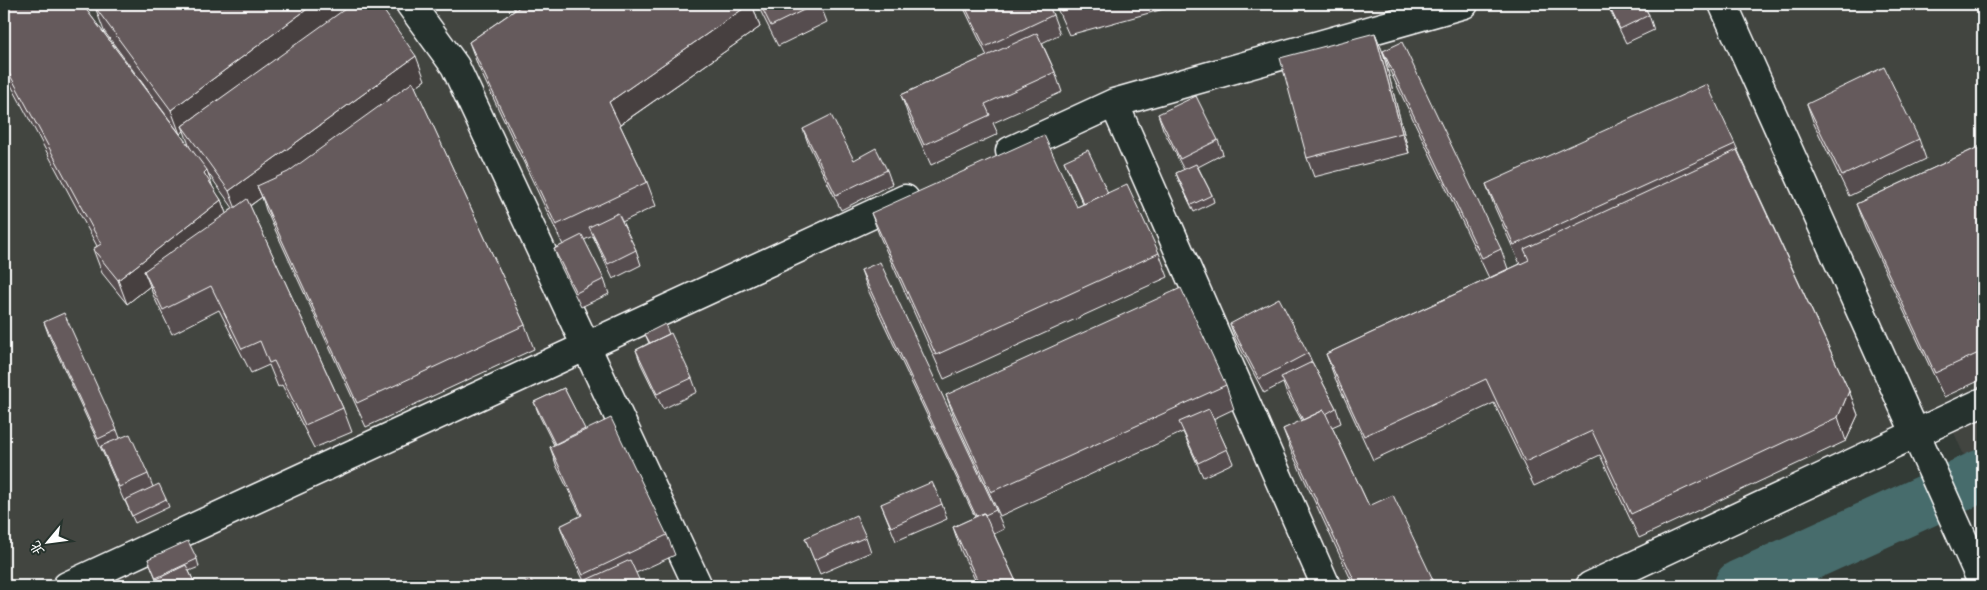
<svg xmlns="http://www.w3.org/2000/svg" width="1987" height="590" font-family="'Gochi Hand','LXGW WenKai TC',sans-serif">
<rect width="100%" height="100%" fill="#333b36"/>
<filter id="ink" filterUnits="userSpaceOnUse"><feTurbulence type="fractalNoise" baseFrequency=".02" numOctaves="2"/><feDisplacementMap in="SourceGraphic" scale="10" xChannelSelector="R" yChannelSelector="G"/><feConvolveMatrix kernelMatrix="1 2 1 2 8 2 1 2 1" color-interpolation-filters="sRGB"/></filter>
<g filter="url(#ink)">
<path fill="#424441" d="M4,4H1983V497L1944,411L1562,586H4Z"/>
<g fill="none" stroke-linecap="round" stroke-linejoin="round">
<path stroke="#476c6c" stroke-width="52" d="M1740,586L1983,475"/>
<defs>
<path id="minor" d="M410,4L455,66L698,586
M1723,4L1982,582V586
M1114,103L1326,586
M1010,151L1114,103L1464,4
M67,586L905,199
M1590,586L1983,402"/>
</defs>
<use href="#minor" stroke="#fff" stroke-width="31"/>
<use href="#minor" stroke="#26332d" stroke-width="28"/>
</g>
<path fill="#574d4f" stroke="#fff" fill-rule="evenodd" d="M4,4H90L85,8L190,148L184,131L180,134L104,31L95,7L425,80L415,87L525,325L534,349L366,427L266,210L262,197L250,206L343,408L352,432L314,448L282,385L278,387L269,365L251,373L219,310L172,334L153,295L150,286L127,304L102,273L93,249L97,246L4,72ZM208,173L233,208L226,214L221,200L212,187Z
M511,4H752L760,27L620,125L647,182L656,206L622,222L636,250L641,265L613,279L593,236L584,240L604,279L609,294L581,307L559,263L554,249L563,245L478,66L469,42L515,10Z
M757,4H820L827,22L778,46Z
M962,4H1048L1053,15L1060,34L1042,43L1055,72L1062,92L993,123L998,134L931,165L908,115L901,95L987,56Z
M1055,4H1182L1069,35Z
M1607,4H1643L1649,15L1654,30L1626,43Z
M1375,33L1383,53L1409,153L1314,177L1307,158Z
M1383,51L1501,249L1508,269L1489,278L1390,71Z
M1807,104L1919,139L1926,159L1849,196L1814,124Z
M1158,114L1218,140L1223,154L1198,167L1212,195L1214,202L1194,212L1179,181L1176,173L1184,170L1163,129Z
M803,129L854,160L887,170L892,184L841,210L808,143Z
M1735,144L1849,391L1858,415L1846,441L1639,538L1600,455L1534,486L1494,403L1373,460L1335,378L1326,354L1520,264L1495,208L1486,184Z
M1983,145V379L1944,397L1865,228L1856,204Z
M1064,161L1108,193L1159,253L1168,277L944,379L880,237L871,213L1077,207L1083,204L1070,175Z
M861,270L996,510L1004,529L994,534L1018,586H978L961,551L953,527L975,517L868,290Z
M44,322L117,430L120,438L148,474L153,487L166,499L169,507L135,523L125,501H124L103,453L49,336Z
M1230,324L1308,353L1312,362L1336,408L1341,423L1332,427L1369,506L1436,586H1354L1292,453L1283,429L1302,421L1286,392L1283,383L1264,393L1235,338Z
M645,334L692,378L697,392L663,409L641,364L636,350L649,343Z
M1226,385L1234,409L1213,419L1227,449L1233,463L1203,477L1183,432L1000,516L955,419L946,395Z
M564,388L585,430L667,535L675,555L636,573L584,581L567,546L560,526L581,516L557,467L550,447L554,445L540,417L534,402Z
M881,504H942L947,519L896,541Z
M866,537L871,552L820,574L805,538Z
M148,559H197L199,567L189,571L196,586H159Z"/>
<path fill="#473f40" stroke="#fff" d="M84,4H90L85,8Z
M314,4H355L182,126L184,131L180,134L171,110Z
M750,4H752L760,27L618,126L609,102Z
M1375,33L1383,53L1409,153L1402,133Z
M416,56L425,80L262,197L257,186L262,197L238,214L229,191Z
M207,170L215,194L204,173Z
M221,200L230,224L144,271L150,286L127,304L118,280Z
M1849,391L1858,415L1846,441L1838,417Z"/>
<path fill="#655a5c" stroke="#fff" d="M4,4H82L207,170L204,173L221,200L118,280L93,249L101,244L4,64Z
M100,4H314L171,110L95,7Z
M352,4H379L416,56L229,191L182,126Z
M524,4H750L609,102L647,182L556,225L469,42Z
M760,4H816L771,26Z
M964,4H1048L1053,15L985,47Z
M1057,4H1087L1061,11Z
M1608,4H1643L1649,15L1620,29Z
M1037,33L1055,72L985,104L990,115L924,145L901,95Z
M1375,33L1402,133L1307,158L1280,58Z
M1402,42L1501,249L1482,258L1383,51Z
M1884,67L1919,139L1842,176L1807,104Z
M413,82L525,325L357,403L257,186L288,172Z
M1707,84L1735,144L1514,245L1486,184Z
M1196,96L1218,140L1180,159L1158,114Z
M831,115L854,160L876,148L887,170L836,195L803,129Z
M1044,135L1077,207L1127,184L1159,253L936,355L871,213Z
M1983,145V351L1935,373L1856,204Z
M1088,150L1108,193L1084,204L1064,161Z
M1737,150L1849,391L1838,417L1631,514L1592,431L1525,462L1486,379L1364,436L1326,354L1529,260L1524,249Z
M1196,164L1212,195L1191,205L1176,173Z
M247,199L343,408L305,425L274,361L269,363L260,341L242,349L211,286L163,310L144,271Z
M618,213L636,250L608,264L589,227Z
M582,235L604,279L576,293L554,249Z
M880,262L996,510L985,515L984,513L976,516L861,270Z
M1181,288L1226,385L991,492L946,395Z
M1279,298L1308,353L1259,379L1230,324Z
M64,313L117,430L98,439L44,322Z
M665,324L669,334L650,343L645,334Z
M671,333L692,378L657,394L636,350Z
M1312,362L1336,408L1326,414L1324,410L1303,420L1281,377Z
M564,388L585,429L555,444L534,402Z
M1209,409L1227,449L1198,463L1179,422Z
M1324,410L1369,506L1393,495L1436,586H1357L1283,429Z
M611,418L667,535L583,575L560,526L582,515L550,447Z
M130,434L148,474L119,487L101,446Z
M932,482L942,504L891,527L881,504Z
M159,484L166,499L132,516L125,500Z
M984,513L1018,586H980L953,527Z
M856,515L866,537L814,560L805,538Z
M188,541L197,559L156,578L148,559Z
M630,560L642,586H573Z
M186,565L196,586H160L157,579Z
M531,580L534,586H516Z"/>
</g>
<rect width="1987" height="590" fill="none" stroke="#26332d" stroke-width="20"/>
<rect x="10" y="10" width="1967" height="570" fill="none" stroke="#fff" stroke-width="2" filter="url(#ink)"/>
<g transform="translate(48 542) rotate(241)" stroke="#26332d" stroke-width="4" paint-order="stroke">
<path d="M0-4L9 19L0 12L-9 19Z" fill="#ffffff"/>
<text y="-8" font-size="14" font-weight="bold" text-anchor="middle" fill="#ffffff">北</text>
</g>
</svg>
